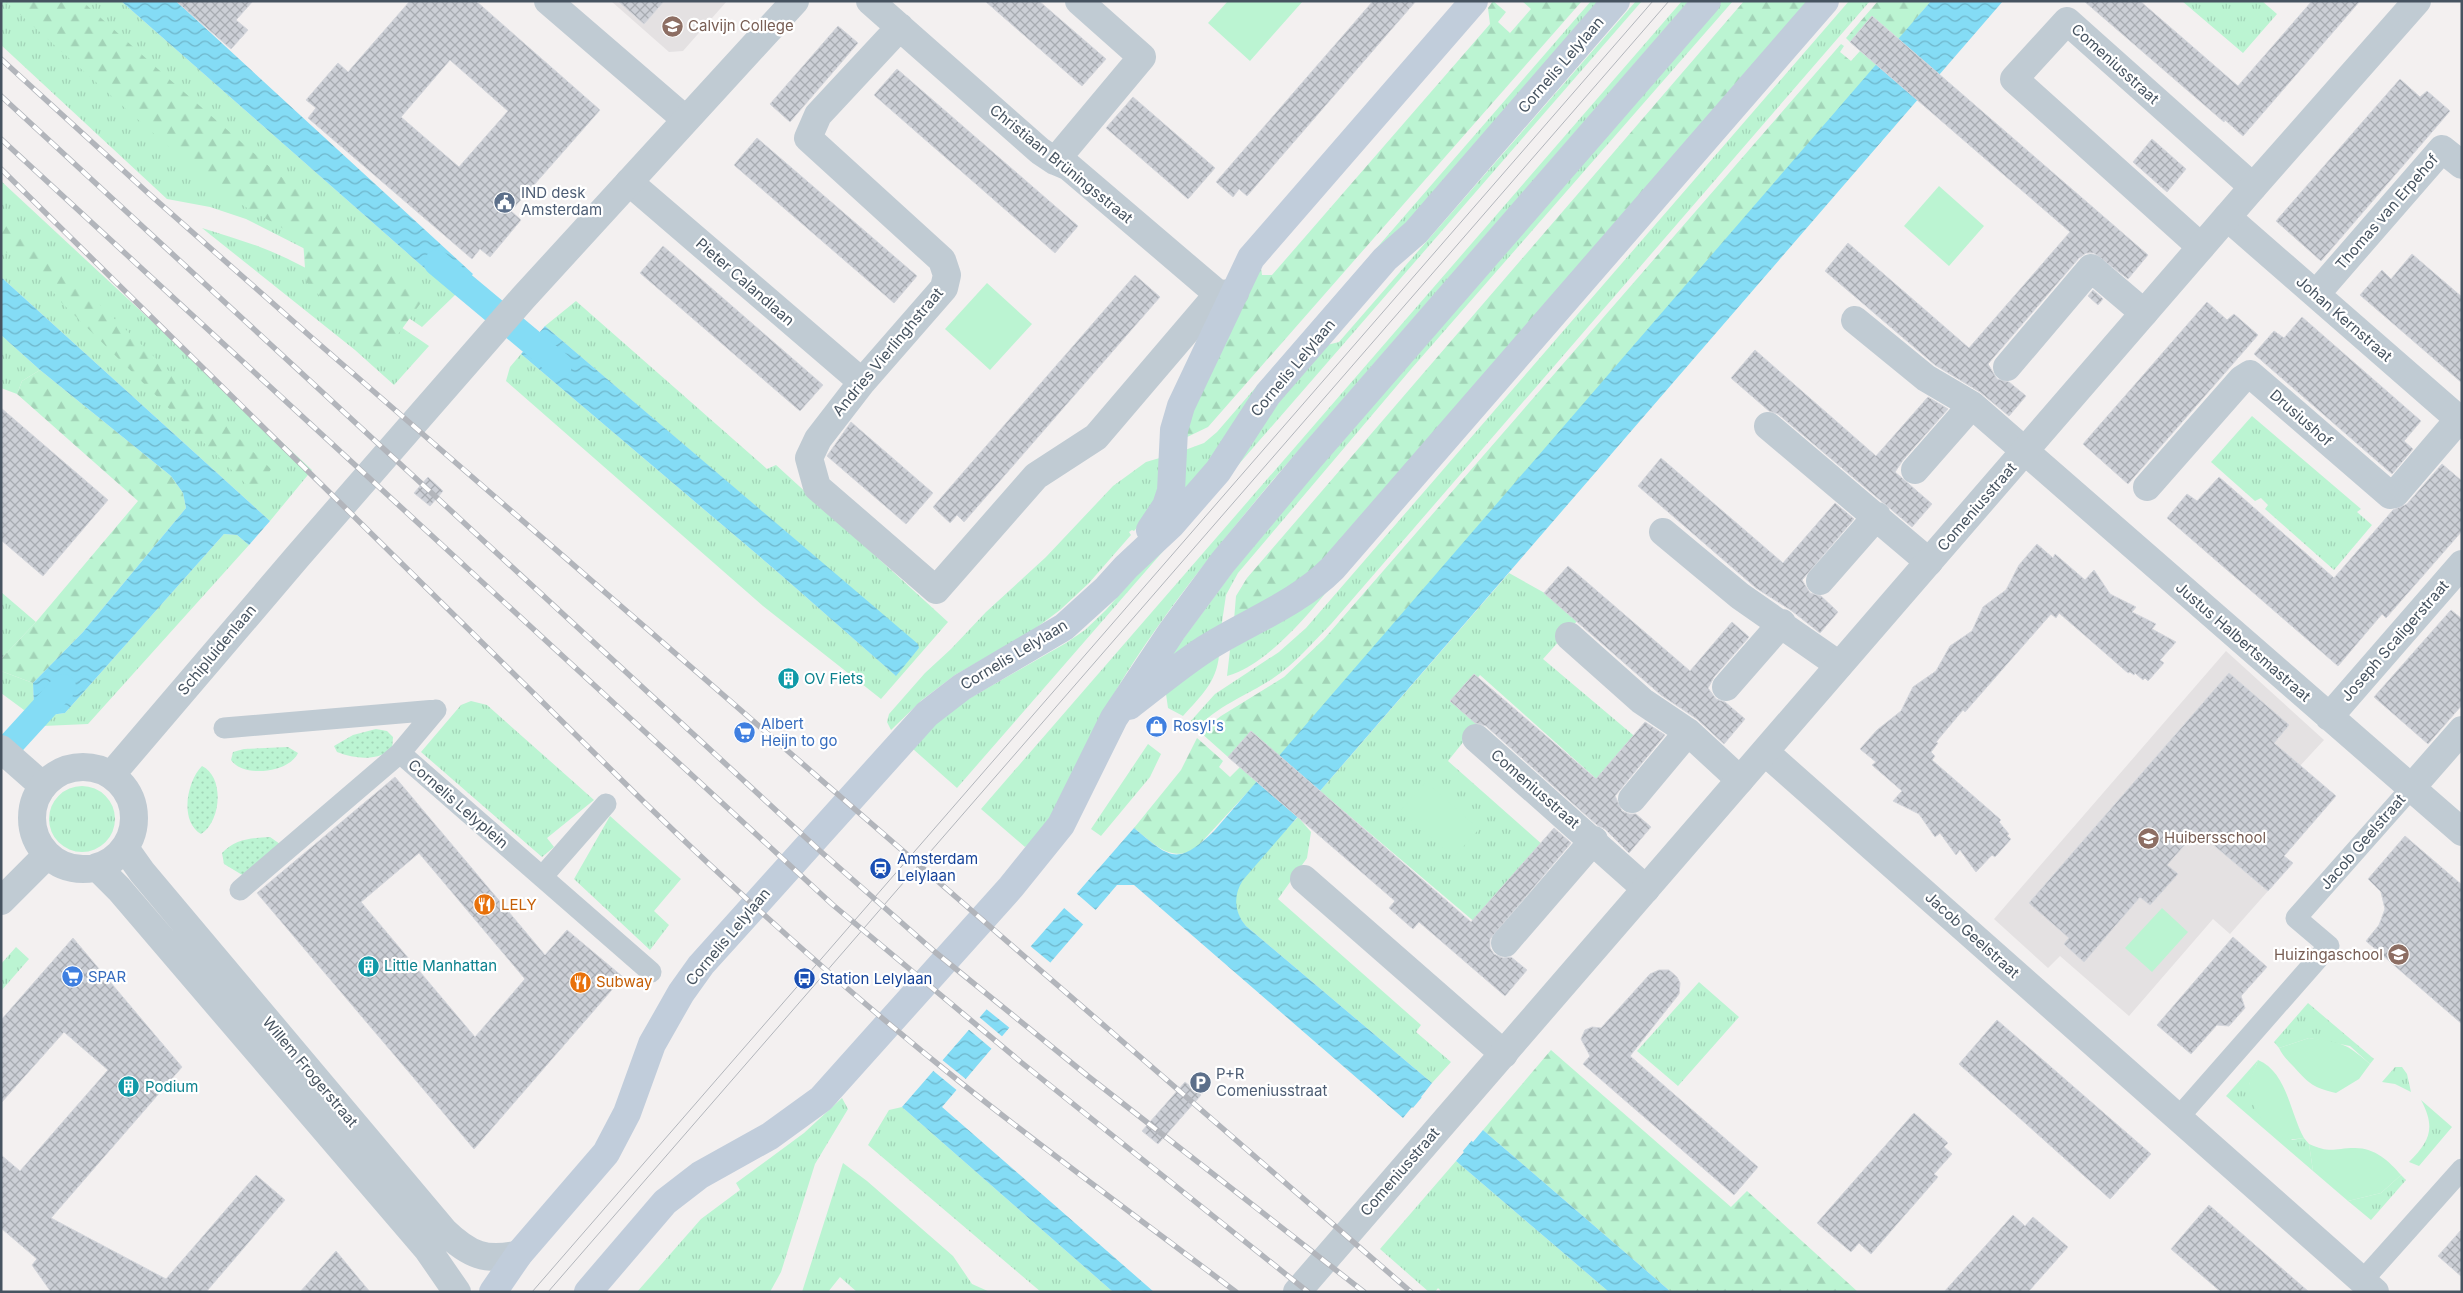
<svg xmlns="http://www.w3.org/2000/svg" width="2463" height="1293" font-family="Inter,sans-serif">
<defs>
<pattern id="grass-tufts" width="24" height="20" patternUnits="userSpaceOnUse" patternTransform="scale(1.25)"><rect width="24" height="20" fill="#bbf4d2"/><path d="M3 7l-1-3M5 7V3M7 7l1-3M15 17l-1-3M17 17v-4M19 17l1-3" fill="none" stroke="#a2d3b7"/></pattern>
<pattern id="forest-firs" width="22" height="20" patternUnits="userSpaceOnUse" patternTransform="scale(1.25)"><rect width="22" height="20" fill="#bbf4d2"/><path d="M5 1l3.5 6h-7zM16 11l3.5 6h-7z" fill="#a2d3b7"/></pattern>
<pattern id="garden-dots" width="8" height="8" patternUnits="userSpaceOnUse" patternTransform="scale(1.25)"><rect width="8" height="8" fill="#bbf4d2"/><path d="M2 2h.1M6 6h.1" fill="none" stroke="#a2d3b7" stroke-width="1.8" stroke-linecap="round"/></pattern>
<pattern id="water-waves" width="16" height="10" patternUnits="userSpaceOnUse" patternTransform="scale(1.25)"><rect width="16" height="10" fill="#84dcf5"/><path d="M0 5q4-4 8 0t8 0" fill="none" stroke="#6eb5ca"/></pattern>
<pattern id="building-cross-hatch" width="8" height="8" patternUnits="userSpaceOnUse" patternTransform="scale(1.25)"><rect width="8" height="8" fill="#cccfd6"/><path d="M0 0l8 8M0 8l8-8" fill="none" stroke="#a7abb1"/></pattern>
</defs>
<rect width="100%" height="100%" fill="#f3f0f0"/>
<path fill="#e4e1e2" d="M611,1H727L683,51L669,52Z
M2226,651L2324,740L2221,851L2268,891L2230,934L2213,919L2129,1016L2060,956L2048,968L1994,919Z"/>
<path fill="url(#grass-tufts)" d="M1,1H121L455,295L422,327L309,251L246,219L210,207L167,199L1,45Z
M1591,1H1599L1180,503L1185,450L1204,443L1217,432Z
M1636,1H1642L957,788L913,749L929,730L956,706L1066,643L1085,630L1106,610L1238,459L1319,347L1339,342Z
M1682,1H1689L1272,481C1201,567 1129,654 1082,754C1069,782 1051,830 1025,847L981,809Z
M1722,1H1733L1412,368L1238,573L1226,595L1221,629L1175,659L1172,654L1234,570L1308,480Z
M1849,1H1870L1331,624C1312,643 1295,664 1272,679C1246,696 1216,706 1196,730L1189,723L1215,694L1279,652L1306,628Z
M2182,1H2262L2277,14L2243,53Z
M1,181L312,470L270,521L1,277Z
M202,228C221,234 241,240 260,247C320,270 376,310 429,346L394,385L355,350Z
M576,301L767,469L776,465L948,622L881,699L763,606L506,381L510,367L521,354L773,568L895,675L919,648L917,644L545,326Z
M1,335L40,370L22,381L17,394L1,388Z
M2252,416L2361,509L2357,512L2372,525L2334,570L2265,509L2268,505L2261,498L2255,501L2211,462Z
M1163,457L1165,458L1152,511L1134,531L1132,530L1129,532L1131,535L1089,583L1060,610L1032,631L955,675L922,700L891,730L887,722L889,714L925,673L951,649L986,612L1046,557L1113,486L1146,462Z
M224,534L237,535L249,545L88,724L43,726V716L65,713Z
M1509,573L1550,596L1578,620L1543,659L1639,740L1601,783L1480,675L1458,701L1480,721L1448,761L1544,846L1477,924L1320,791Z
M1328,590C1304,620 1264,666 1227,676L1230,650Z
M1,592L36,622L1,659Z
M1219,655C1217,682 1200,697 1183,716L1168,708L1166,694L1182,678Z
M1,671L33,683L34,709L24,710L1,693Z
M471,701L487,705L594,800L547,838L554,847L542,857L421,752L461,705Z
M1148,744L1161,754L1150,777L1101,836L1091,829Z
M49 819a33 33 0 1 1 66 0a33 33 0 1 1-66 0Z
M610,816L681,879L654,911L669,925L650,950L574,879Z
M1298,817L1311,832L1307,858L1278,899L1421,1025L1416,1032L1451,1062L1432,1083L1246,926C1237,916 1233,903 1237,890C1243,873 1284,832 1298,817Z
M16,947L29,959L1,991V964Z
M1699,982L1739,1017L1678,1086L1637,1051Z
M2308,1003L2374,1059L2370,1064L2350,1046L2309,1038L2279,1048L2274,1042Z
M2258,1060L2249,1085L2292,1140L2304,1138L2309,1144L2313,1171L2226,1096Z
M2395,1067H2402L2407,1074L2411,1092L2395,1084L2382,1082Z
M842,1098L848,1109L815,1164L781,1272L770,1292H637L701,1219L740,1190L736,1183L804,1133Z
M2421,1100L2452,1127L2419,1166L2409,1162C2430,1141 2436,1128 2421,1100Z
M902,1107L1113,1292H1041L868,1145L889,1110Z
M1456,1161L1609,1292H1442L1438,1288L1435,1292H1429L1380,1249Z
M843,1163L867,1181L953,1256L972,1284L990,1292H857L840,1277L828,1292H802Z
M2401,1175L2406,1180L2371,1220L2348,1201L2381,1193Z"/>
<path fill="url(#forest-firs)" d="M5,1H82C194,102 308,202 425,297L381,358L306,282L303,240L218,191Z
M1493,1L1506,12L1498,22L1510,33L1531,9L1522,1H1582L1208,427L1183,439L1180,432L1261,268L1262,275H1272L1490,24L1488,8Z
M1744,1H1814L1316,571L1234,620L1236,596L1247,578Z
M1878,1H1931L1899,39L1872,16L1850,42L1846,38Z
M1841,44L1844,46L1840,52L1851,61L1860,51L1877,65L1280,756L1228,757L1200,732L1221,716L1284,677L1324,639Z
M1,210L271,469L256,494L62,303L37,272L1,249Z
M40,370L171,476L183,493L186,508L83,632L33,683L1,671V659L36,622L138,501L17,394L22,381Z
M1197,738L1223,761L1219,767L1230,777L1240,767L1257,782L1197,847C1172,865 1153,843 1134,828L1181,770Z
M1551,1050L1731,1207L1747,1191L1858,1292H1671L1483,1130Z"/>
<path fill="#bbf4d2" d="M1228,1H1303L1250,61L1208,23Z
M1939,186L1984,226L1949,266L1904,226Z
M987,283L1032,324L990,370L945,329Z
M1426,782L1479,829L1454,857L1400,811Z
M2162,908L2188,932L2152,972L2125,948Z
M2309,1038C2341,1042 2346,1043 2370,1064L2359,1079L2336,1093C2313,1087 2310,1085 2294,1067C2288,1061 2283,1056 2279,1048Z
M2258,1060C2287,1072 2290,1113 2304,1138C2297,1139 2291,1140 2284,1138C2268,1132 2247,1103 2249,1085C2250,1077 2256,1067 2258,1060Z
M2309,1144C2331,1154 2334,1148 2355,1148C2375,1148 2389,1161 2401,1175L2381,1193L2348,1201L2313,1171Z"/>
<path fill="url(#garden-dots)" d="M376,729L387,731L393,737L392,750C374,761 356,759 337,752L334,746L353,735Z
M288,747L298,753C289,773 243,778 231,760L233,752L244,749Z
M202,766C225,777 221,822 201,834C179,821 187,781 202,766Z
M270,837L280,844L244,876L224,864L222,853C235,839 251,838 270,837Z"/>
<path fill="url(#water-waves)" d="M121,1H176L473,274L455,295Z
M1931,1H2003L1243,880C1233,895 1234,912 1246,926L1432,1083L1421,1097L1473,1142L1483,1130L1671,1292H1609L1456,1161L1464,1152L1412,1107L1403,1118L1134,885H1117L1050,963L1015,1021L942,1107L1154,1292H1113L902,1107L993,1002L1031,946L1134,828C1170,858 1177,867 1214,831Z
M1,277L270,521L249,545L237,535L224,534L65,713L43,716L34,709L33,683L83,632L186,508L183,493L171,476L40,370L1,335Z
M545,326L918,644L919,648L896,676L773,568L521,354Z"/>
<path fill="#f3f0f0" d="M1076,893L1098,912L1085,926L1063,907Z
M1029,945L1052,964L1011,1029L985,1008Z
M978,1016L1004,1038L993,1050L967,1028Z
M941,1059L967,1080L959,1092L931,1069Z
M1423,1096L1473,1139L1462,1152L1412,1109Z"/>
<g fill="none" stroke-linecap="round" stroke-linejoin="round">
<path stroke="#84dcf5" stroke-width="26" d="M437,263L559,365
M1,755L63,687"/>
</g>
<path fill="url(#building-cross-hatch)" stroke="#d4d6dc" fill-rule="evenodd" d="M176,1H253L236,20L248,30L231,49Z
M410,1H476L600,110L511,211L521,220L490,257L480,249L472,259L308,118L316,108L306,100L338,63L348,72ZM450,60L508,111L459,167L401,117Z
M618,1H664L644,24Z
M985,1H1039L1106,59L1082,86Z
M1373,1H1416L1247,196L1239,189L1233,197L1216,182Z
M2084,1H2140L2238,86L2312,1H2360L2243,136L2225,120L2224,122Z
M1872,16L2148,255L2128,279L2094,253H2086L2079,258L1988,364L1997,379L2009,382L2026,396L2009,416L1980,392L1935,365L1825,271L1848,243L1969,348L2070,232L1850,42Z
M838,26L858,43L790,122L770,104Z
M897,69L1078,226L1055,253L874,95Z
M2400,79L2420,97L2427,91L2450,111L2321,261L2276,221Z
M1133,97L1215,168L1188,199L1106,128Z
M757,138L917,276L894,303L734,165Z
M2152,139L2186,169L2167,192L2133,162Z
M663,246L823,385L800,411L640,273Z
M2412,254L2462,297V383L2360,295L2382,270L2391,279Z
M1135,275L1160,297L964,522L957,515L950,523L933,507Z
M2093,290L2103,299L2098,305L2088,296Z
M2207,302L2227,320L2234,314L2258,335L2128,484L2083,444Z
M2302,317L2421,421L2404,441L2413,449L2392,474L2254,354L2274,331L2284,338Z
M1755,350L1876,456L1928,397L1948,409L1903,460L1895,472L1932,504L1912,527L1778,414L1769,411L1731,378Z
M1,408L108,500L43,576L1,540Z
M851,422L933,493L906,524L827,456Z
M1661,458L1783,563L1835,503L1854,519L1802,580L1810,593L1821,596L1838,612L1820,633L1792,611L1756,588L1638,486Z
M2442,464L2462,481V531L2386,618L2382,614L2338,666L2167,518L2187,494L2197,501L2219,477L2334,578L2393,510L2407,504Z
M428,477L443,491L430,506L414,493Z
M2037,544L2053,558L2055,554L2085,580L2094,570L2110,594L2136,607L2132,612L2156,624L2152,629L2176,642L2160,660L2164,663L2148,681L2145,678L2143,680L2135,673L2134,675L2130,672L2128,673L2059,613L2056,618L2051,614L1965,712L1963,710L1936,742L1938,743L1931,752L1935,756L1932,760L2001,820L1999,822L2009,834L2007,836L2011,839L1995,857L1992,855L1976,872L1960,850L1956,855L1940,833L1935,837L1919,814L1893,801L1902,791L1872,765L1876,762L1860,749L1877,730L1901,711L1913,687L1936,671L1950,646L1972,631L1983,607L2006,590L2019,565Z
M1568,566L1690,671L1732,622L1749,637L1714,677L1708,688L1716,699L1725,702L1745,719L1724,744L1697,719L1661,695L1544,593Z
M2451,610L2462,619V705L2428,744L2374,697Z
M2229,673L2289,725L2274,743L2336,796L2284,856L2293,863L2268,891L2197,831L2167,865L2178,874L2150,905L2140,897L2084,962L2064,944L2069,938L2029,903Z
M1474,674L1596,779L1645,722L1665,735L1615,796L1622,811L1629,814H1636L1651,827L1629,853L1605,829L1597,825L1486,726L1475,723L1450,701Z
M1251,731L1471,922L1554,828L1571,843L1490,939V948L1494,954L1503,958L1511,957L1527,970L1505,996L1419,922L1413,929L1389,908L1395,901L1228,757Z
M395,777L545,955L567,930L623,977L474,1149L257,893ZM419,853L525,979L475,1037L361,902Z
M2405,836L2462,885V1024L2366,941L2379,925L2385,909L2381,892L2368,879Z
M2233,937L2267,967L2241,996L2245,1008L2229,1026L2217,1025L2191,1054L2157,1025Z
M73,938L182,1067L51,1218L166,1279L256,1175L285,1200L206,1292H51L32,1265L37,1259L1,1228V1155L20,1171L108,1070L64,1032L1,1103V1020Z
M1659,970H1669L1677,977L1680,983L1679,994L1630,1056L1758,1167L1734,1195L1583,1064L1590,1056L1581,1039L1585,1030L1592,1027L1601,1028L1650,974Z
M1997,1020L2151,1154L2110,1199L1959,1064Z
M1185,1082L1201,1095L1158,1144L1142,1131Z
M1914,1113L1948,1143L1944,1147L1952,1154L1934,1174L1938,1177L1871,1254L1859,1243L1851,1252L1817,1223Z
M2209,1205L2309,1292H2221L2171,1249Z
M2013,1215L2025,1226L2033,1217L2068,1247L2028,1292H1944Z
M2462,1229V1277L2438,1256Z
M336,1251L370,1292H300Z"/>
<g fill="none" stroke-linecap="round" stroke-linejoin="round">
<path stroke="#c0cbd3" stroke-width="21" d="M436,710L400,753L651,972
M224,728L436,710
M542,877L606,804
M240,890L400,753
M2178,1118L2329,946L2296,918L2412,787
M2362,1281L2462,1169"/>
<path stroke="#c0cbd3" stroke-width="28" d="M548,1L685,119
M870,1L1040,151L1055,161L1069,167L1218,294L1235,293
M900,27L818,115L808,138L942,260L947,275L944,288L862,382L818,439L809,458L817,487L936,590L1036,476L1096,437L1218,294
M1055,161L1142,57L1079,1
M629,182L862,382
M2227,217L2462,422
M2201,247L2014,79L2067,21L2253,187
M2316,294L2442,149L2462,165
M1855,320L1926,378L1972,405L2462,832
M2007,367L2091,268L2144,313
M1768,426L1929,562
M1915,470L1972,405
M2147,487L2242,379L2250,374L2390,495L2395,494L2459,419
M1663,532L1740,596L1839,665
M1820,581L1877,516
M1569,636L1642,701L1688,732L1740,780
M1726,687L1782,623
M2329,717L2462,564
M1476,738L1646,889
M1,749L43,786
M1765,752L2375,1292
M2412,787L2462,730
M1632,799L1688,732
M1304,879L1504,1054
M1505,943L1594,840"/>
<path stroke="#c0cbd3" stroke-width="28" d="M32 818a51 51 0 1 1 102 0a51 51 0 1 1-102 0Z
M112,774L298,556L523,298L795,1
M125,848L142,872L444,1231C469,1255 486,1262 519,1254
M97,867L119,889L428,1250L457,1292
M1,901L47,855
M1297,1292L2253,187L2417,1"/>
<path stroke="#c1cddb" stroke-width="28" d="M1150,530L1166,506L1171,491L1174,430L1181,406L1251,258L1474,1
M1129,706C1154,687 1179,666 1205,649C1249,621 1296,605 1333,568L1825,1
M493,1292L519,1254L606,1153L627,1113L652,1044L681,993L701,965L927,714L962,687L1064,627L1107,588L1126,567L1171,525L1218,471L1268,394L1385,259L1416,232L1616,1
M588,1292L665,1202L700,1175L770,1136L821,1099L1011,887L1061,825L1114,718L1172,631L1223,562L1310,458L1707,1"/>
<path stroke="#b2b5bb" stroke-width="1" d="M532,1292L1653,1
M548,1292L1669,1"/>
<defs>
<path id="rail" d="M1,59L148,193L311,337L1411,1292
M1,96L819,850L935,952L1089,1077L1364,1292
M1,139L833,905L1022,1063L1308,1292
M1,169L645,803C746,901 850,994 960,1082C1050,1154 1144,1222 1236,1292"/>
</defs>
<use href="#rail" stroke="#b2b5bb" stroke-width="5.5"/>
<use href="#rail" stroke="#fff" stroke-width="4" stroke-dasharray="11" stroke-linecap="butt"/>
</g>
<defs>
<symbol id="school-disc" viewBox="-11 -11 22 22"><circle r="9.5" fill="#8d6e63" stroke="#fff"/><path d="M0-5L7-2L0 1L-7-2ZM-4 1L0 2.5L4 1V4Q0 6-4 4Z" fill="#fff"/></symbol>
<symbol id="civic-disc" viewBox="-11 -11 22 22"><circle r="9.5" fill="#5c6f8a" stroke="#fff"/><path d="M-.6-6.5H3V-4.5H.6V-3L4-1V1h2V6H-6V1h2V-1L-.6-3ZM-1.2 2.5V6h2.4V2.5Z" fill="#fff"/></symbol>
<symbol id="building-disc" viewBox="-11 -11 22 22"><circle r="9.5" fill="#0f9aa8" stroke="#fff"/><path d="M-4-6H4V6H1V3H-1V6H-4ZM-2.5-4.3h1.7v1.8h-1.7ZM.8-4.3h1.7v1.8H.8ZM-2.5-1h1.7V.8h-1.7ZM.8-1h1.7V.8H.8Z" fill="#fff"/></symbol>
<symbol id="shop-disc" viewBox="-11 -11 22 22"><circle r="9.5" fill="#3f7fe0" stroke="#fff"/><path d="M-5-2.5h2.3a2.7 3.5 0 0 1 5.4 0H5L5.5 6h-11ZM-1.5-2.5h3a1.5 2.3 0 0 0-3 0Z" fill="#fff"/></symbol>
<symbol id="supermarket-disc" viewBox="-11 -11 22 22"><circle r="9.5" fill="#3f7fe0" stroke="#fff"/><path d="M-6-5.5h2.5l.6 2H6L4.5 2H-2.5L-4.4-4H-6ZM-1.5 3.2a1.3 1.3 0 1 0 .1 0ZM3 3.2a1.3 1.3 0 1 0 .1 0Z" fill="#fff"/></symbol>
<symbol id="station-disc" viewBox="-11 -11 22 22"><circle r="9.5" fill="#1a4fb4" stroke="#fff"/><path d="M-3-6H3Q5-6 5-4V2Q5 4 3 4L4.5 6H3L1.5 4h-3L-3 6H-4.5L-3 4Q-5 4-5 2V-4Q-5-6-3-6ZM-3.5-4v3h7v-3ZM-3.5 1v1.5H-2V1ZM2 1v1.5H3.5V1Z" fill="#fff"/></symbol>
<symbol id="restaurant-disc" viewBox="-11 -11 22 22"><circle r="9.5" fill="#e8710a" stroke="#fff"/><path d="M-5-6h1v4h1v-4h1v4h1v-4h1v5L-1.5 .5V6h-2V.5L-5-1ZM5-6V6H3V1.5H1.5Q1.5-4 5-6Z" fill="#fff"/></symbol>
<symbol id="bus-disc" viewBox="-11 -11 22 22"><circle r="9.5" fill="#1a4fb4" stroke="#fff"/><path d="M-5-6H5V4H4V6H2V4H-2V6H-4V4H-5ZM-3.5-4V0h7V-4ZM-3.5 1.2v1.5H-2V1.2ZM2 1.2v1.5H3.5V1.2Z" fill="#fff"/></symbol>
<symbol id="parking-disc" viewBox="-11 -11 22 22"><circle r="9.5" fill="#5c6f8a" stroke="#fff"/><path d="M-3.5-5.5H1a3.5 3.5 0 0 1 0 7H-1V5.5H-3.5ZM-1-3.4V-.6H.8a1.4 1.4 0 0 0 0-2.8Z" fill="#fff"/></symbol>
</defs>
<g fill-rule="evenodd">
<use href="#school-disc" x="660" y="14" width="25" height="25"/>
<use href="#civic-disc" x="492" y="190" width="25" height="25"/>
<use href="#building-disc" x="776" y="666" width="25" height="25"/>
<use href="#shop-disc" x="1144" y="714" width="25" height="25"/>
<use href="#supermarket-disc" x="732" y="720" width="25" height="25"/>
<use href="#school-disc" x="2136" y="826" width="25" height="25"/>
<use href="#station-disc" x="868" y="856" width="25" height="25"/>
<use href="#restaurant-disc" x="472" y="892" width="25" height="25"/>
<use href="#school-disc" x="2386" y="942" width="25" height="25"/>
<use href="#building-disc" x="356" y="954" width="25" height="25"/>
<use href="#supermarket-disc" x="60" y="964" width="25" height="25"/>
<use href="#bus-disc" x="792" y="966" width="25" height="25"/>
<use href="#restaurant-disc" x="568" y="970" width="25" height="25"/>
<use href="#parking-disc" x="1188" y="1070" width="25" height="25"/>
<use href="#building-disc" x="116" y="1074" width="25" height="25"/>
</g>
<g text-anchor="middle" stroke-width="4.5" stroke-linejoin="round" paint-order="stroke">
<g font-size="15" fill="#785e54" stroke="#fff" text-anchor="start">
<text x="688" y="31">Calvijn College</text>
<text x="2164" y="843">Huibersschool</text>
<text x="2383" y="960" text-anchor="end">Huizingaschool</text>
</g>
<g font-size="15" fill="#465360" stroke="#fff">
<text transform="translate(2115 64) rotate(42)" y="5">Comeniusstraat</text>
<text transform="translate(1561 65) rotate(-49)" y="5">Cornelis Lelylaan</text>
<text transform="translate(1061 164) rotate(39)" y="5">Christiaan Brüningsstraat</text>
<text transform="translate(2387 212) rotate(-49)" y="5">Thomas van Erpehof</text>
<text transform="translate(745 282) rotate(41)" y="5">Pieter Calandlaan</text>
<text transform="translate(2344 319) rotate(41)" y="5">Johan Kernstraat</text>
<text transform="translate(888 352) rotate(-50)" y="5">Andries Vierlinghstraat</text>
<text transform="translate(1293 368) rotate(-50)" y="5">Cornelis Lelylaan</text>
<text transform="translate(2301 418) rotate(41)" y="5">Drusiushof</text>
<text transform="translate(1977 507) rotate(-49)" y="5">Comeniusstraat</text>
<text transform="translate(2395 641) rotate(-49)" y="5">Joseph Scaligerstraat</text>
<text transform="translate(2243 642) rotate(41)" y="5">Justus Halbertsmastraat</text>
<text transform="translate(217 650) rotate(-50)" y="5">Schipluidenlaan</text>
<text transform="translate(1014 655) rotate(-31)" y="5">Cornelis Lelylaan</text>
<text transform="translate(1535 789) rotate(41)" y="5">Comeniusstraat</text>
<text transform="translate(458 804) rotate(41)" y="5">Cornelis Lelyplein</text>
<text transform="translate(2363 842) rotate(-49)" y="5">Jacob Geelstraat</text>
<text transform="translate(1972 935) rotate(42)" y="5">Jacob Geelstraat</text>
<text transform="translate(728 937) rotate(-50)" y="5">Cornelis Lelylaan</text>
<text transform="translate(310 1072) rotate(50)" y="5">Willem Frogerstraat</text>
<text transform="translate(1400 1172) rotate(-49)" y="5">Comeniusstraat</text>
</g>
<g font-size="15" fill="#4e5e75" stroke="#fff" text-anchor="start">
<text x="521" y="198">IND desk<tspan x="521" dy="17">Amsterdam</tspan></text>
<text x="1216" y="1079">P+R<tspan x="1216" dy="17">Comeniusstraat</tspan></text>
</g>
<g font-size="15" fill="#0d838f" stroke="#fff" text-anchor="start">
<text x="804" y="684">OV Fiets</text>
<text x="384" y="971">Little Manhattan</text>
<text x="145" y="1092">Podium</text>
</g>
<g font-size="15" fill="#366cbe" stroke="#fff" text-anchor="start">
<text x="761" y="729">Albert<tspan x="761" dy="17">Heijn to go</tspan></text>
<text x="1173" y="731">Rosyl's</text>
<text x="88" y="982">SPAR</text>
</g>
<g font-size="15" fill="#164399" stroke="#fff" text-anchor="start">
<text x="897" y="864">Amsterdam<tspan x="897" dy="17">Lelylaan</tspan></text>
<text x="820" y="984">Station Lelylaan</text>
</g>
<g font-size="15" fill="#c56008" stroke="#fff" text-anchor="start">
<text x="501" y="910">LELY</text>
<text x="596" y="987">Subway</text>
</g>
</g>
<rect width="2463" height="1293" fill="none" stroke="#465360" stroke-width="5"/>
</svg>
